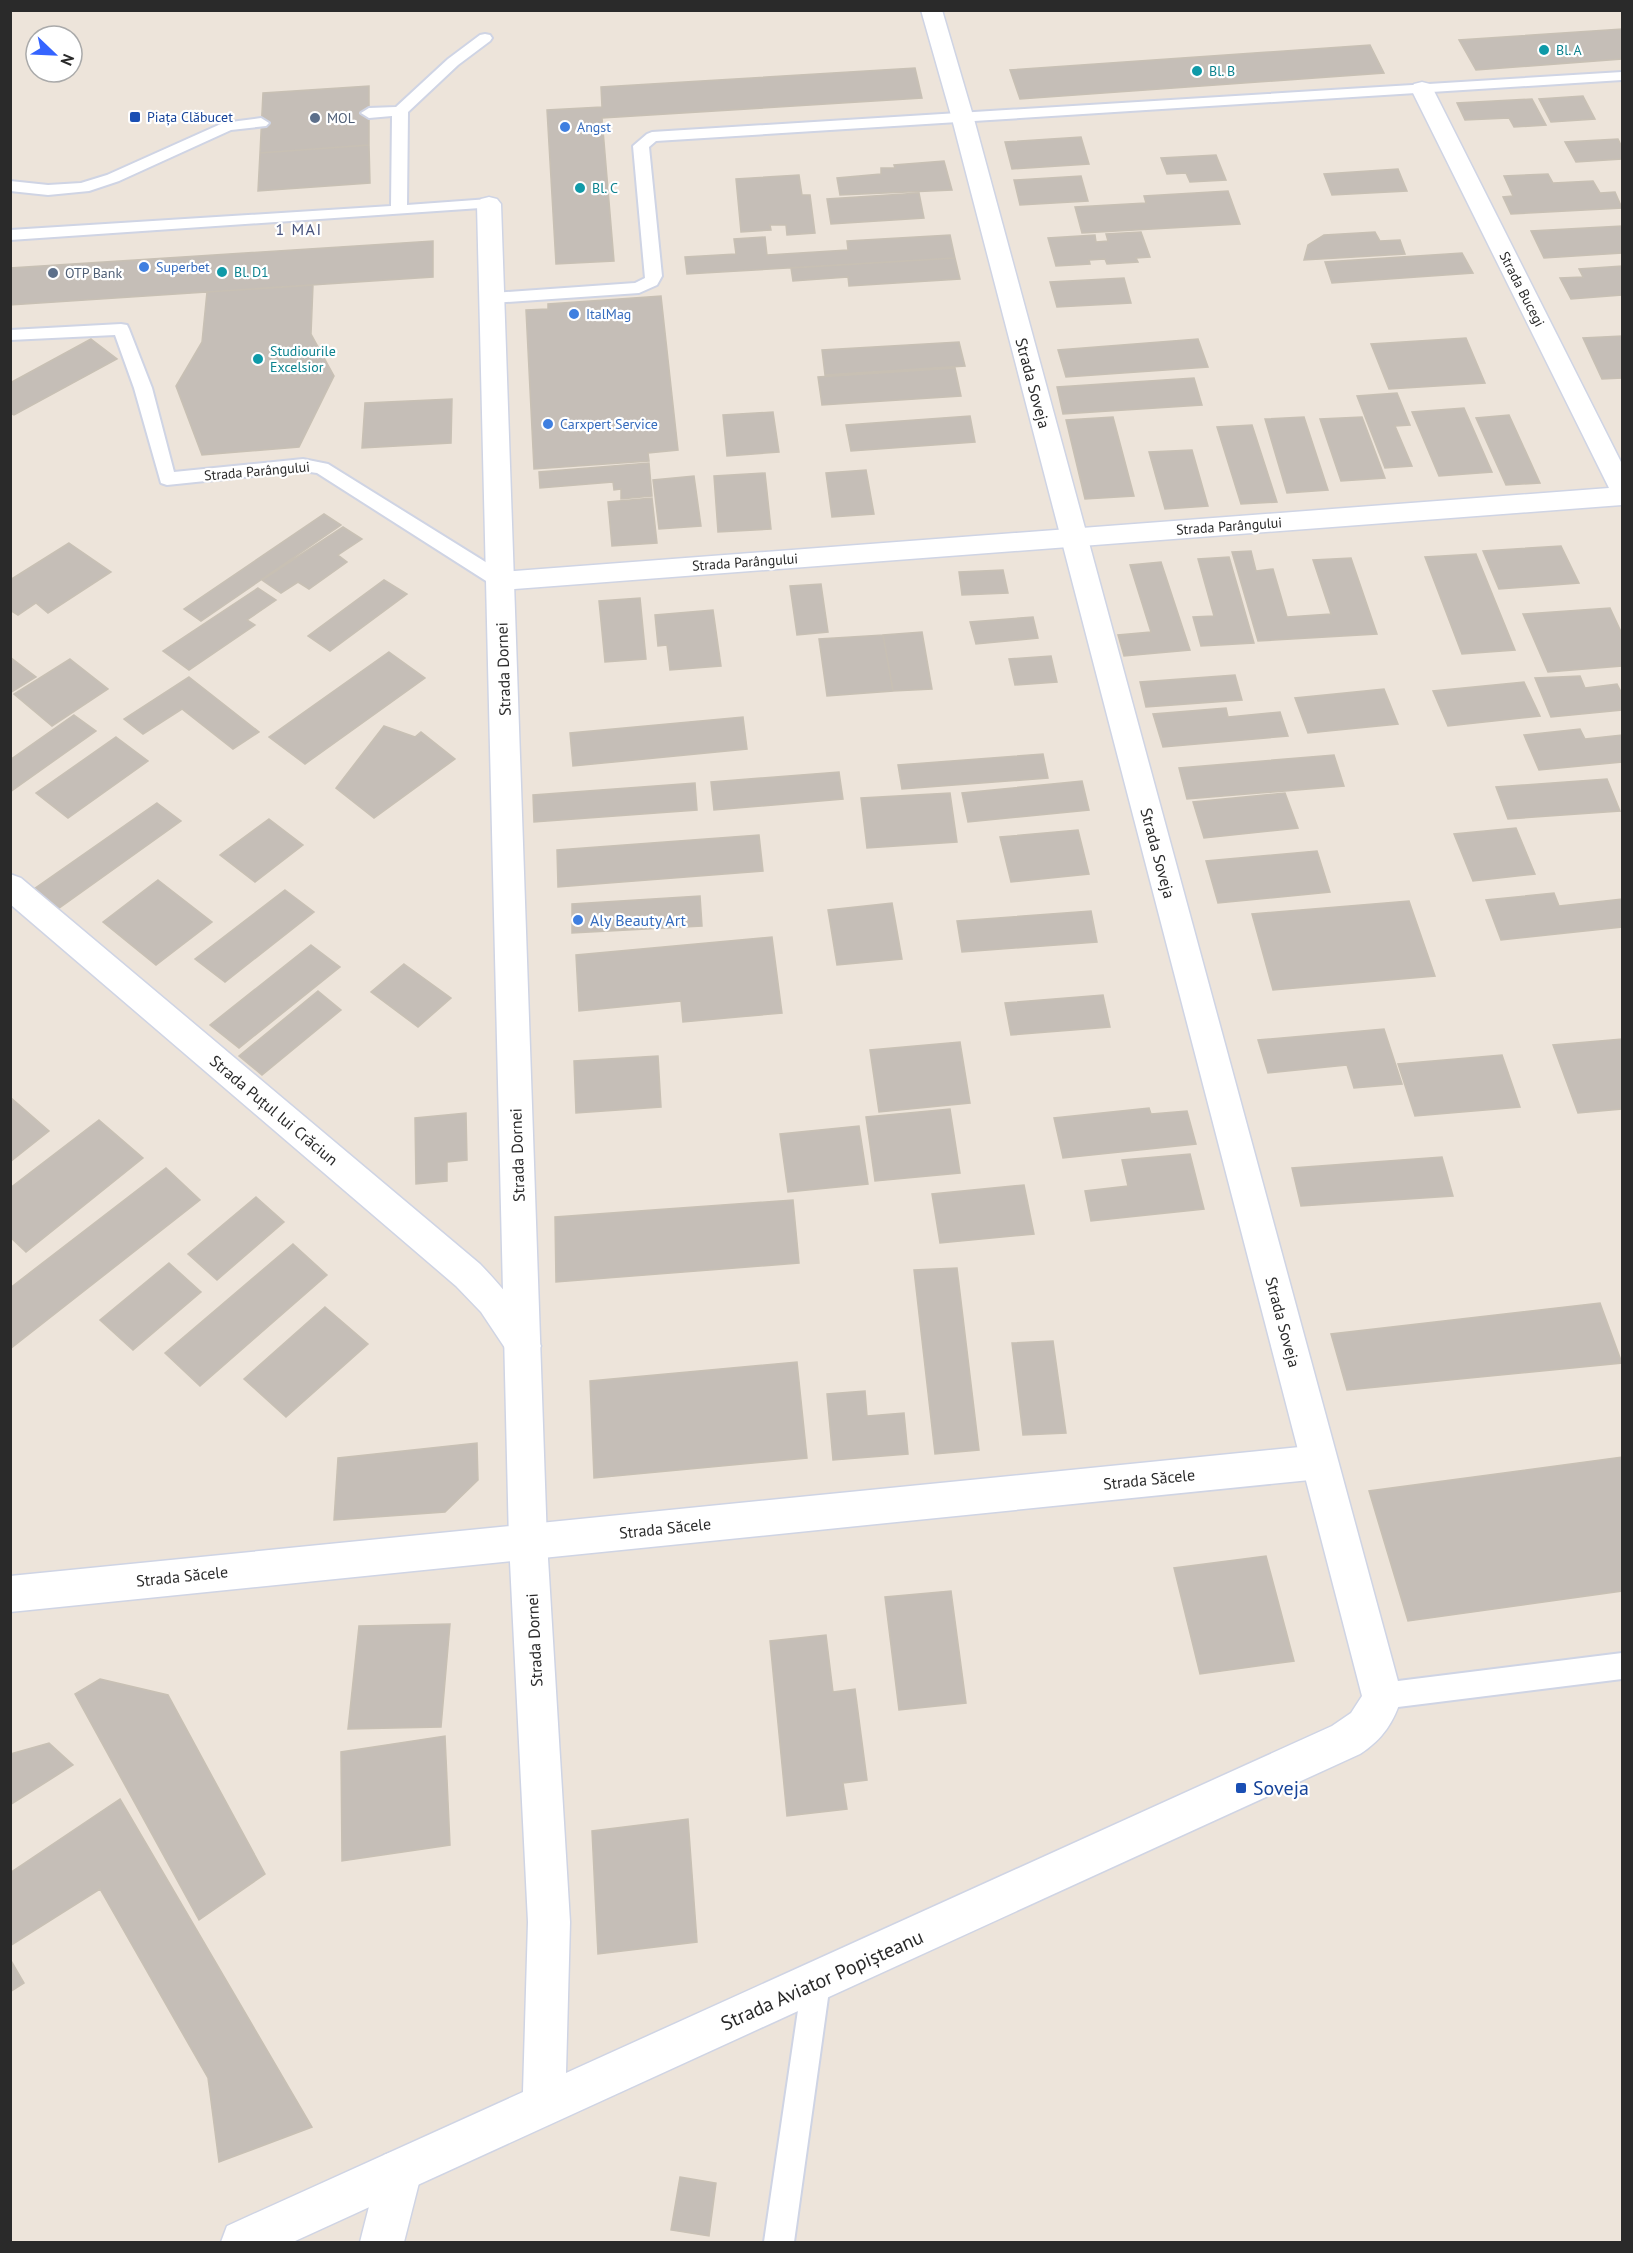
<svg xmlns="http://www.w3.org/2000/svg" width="1633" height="2253" font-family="'PT Sans',sans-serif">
<rect width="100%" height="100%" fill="#ede4da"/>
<path fill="#c5beb7" stroke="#c8c0b4" stroke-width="1.5" d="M1622,29V59L1476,70L1459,40Z
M1370,45L1384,73L1020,99L1010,70Z
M915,68L922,98L602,118L614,261L556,264L547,110L602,107L601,87Z
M369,86V145L260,153L263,93Z
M1583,96L1595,119L1551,122L1539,99Z
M1532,99L1546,125L1514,127L1509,118L1465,120L1457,103Z
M1081,137L1089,164L1012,169L1005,142Z
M1618,139L1622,147V159L1576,162L1565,142Z
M369,145L370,183L258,191L260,153Z
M1216,155L1226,180L1190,182L1186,173L1167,174L1161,158Z
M944,161L952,190L840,195L837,178L881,174V168H895L894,165Z
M1398,169L1407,191L1332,195L1324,174Z
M1548,174L1553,183L1593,181L1600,193L1615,192L1622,208L1511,214L1503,197L1513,196L1504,176Z
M799,175L802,195H810L815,233L787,235L786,225H770L771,230L741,232L736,179Z
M1081,176L1088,201L1020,205L1014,180Z
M1228,191L1240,224L1082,233L1075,207L1146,203L1144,196Z
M919,193L924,218L831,224L827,199Z
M1622,226V253L1544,258L1531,231Z
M1141,232L1150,257L1136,258L1138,262L1107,264L1105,259L1089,260L1090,264L1056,266L1048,238L1095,235L1096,242L1108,241L1106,234Z
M1375,232L1380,241L1400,240L1405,254L1304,260L1308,245L1324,235Z
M950,235L955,258L687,274L685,257L736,254L734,239L765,237L767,255L848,250L847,241Z
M433,241V277L10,305V268Z
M1462,253L1473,273L1332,283L1325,262Z
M955,258L960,279L849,286L848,277L793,281L791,268Z
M1622,266V295L1571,299L1560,278L1583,277L1579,269Z
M1124,278L1131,303L1057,307L1050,282Z
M313,285L311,334L334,376L299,447L202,455L176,386L202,342L207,292Z
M661,296L678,450L648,453L649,461L534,469L526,310L548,309V304Z
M1622,336V378L1602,379L1583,338Z
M1466,338L1485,383L1389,389L1371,344Z
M91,339L117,359L14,415L10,413V383Z
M1198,339L1208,367L1066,377L1058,350Z
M959,342L965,366L825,375L822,350Z
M955,368L961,396L822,405L818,377Z
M1194,378L1202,405L1063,414L1057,387Z
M1397,393L1410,425L1395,426L1412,466L1385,468L1357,396Z
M452,399L451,443L362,448L365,403Z
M1464,408L1492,472L1439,476L1412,412Z
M773,412L779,452L727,456L723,415Z
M1509,415L1540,483L1506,485L1476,418Z
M970,416L975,442L851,451L846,425Z
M1113,417L1134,496L1085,499L1066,420Z
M1304,417L1328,490L1287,493L1265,419Z
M1362,417L1385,478L1341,481L1320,419Z
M1252,425L1277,502L1241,504L1217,427Z
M1192,450L1208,506L1165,509L1149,452Z
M649,463L652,496L621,499V489L614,490L613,482L540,488L539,472Z
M866,470L874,514L832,517L826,473Z
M765,473L771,529L718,532L714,476Z
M694,476L701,526L659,529L653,480Z
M652,498L657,543L612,546L608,502Z
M324,514L341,525L201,621L184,609Z
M343,527L362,539L338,555L347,562L309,589L298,582L281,593L262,580Z
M69,543L111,572L48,613L36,603L18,615L10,610V580Z
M1561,546L1579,583L1499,589L1483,551Z
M1251,551L1256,571L1273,569L1287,617L1331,614L1313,560L1351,558L1377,634L1258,641L1232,552Z
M1476,554L1515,650L1462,654L1425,557Z
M1229,557L1254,643L1201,646L1193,617L1214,616L1198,559Z
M1161,562L1190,650L1124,656L1118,635L1151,632L1130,565Z
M1003,570L1008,593L962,595L959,572Z
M384,580L407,594L330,651L308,636Z
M821,584L828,632L797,635L790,586Z
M258,588L276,600L247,620L255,625L189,670L163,651Z
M640,598L646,659L605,662L599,601Z
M1610,608L1622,634V666L1548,672L1523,614Z
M713,610L721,666L670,670L667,645L658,646L655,615Z
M1033,617L1038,638L976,644L970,622Z
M922,632L932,689L893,691L883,635Z
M883,635L893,691L827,696L819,639Z
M389,652L425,678L305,764L269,737Z
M1051,656L1057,682L1015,685L1009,659Z
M10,657L36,677L10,693Z
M70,659L108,689L52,726L14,694Z
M1235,675L1242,700L1146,707L1140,682Z
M1580,676L1585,688L1617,684L1622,694V710L1551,717L1535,678Z
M189,677L259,732L233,749L182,709L143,734L124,719Z
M1524,682L1540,716L1448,726L1433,691Z
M1384,689L1398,724L1308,733L1295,698Z
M1226,708L1228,717L1280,712L1288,736L1163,747L1153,714Z
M74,715L96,731L10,792V760Z
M743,717L747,749L573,766L570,733Z
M384,726L415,737L421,732L455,759L374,818L336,788Z
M1580,729L1585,739L1622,735V762L1539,770L1524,735Z
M116,737L148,761L68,818L36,793Z
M1043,754L1048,778L902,789L898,765Z
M1334,755L1344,786L1187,799L1179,768Z
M839,772L843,799L714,810L711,782Z
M1607,779L1620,811L1508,819L1496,787Z
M1082,781L1089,810L968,822L962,793Z
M695,783L697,810L534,822L533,795Z
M950,793L957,842L867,848L861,798Z
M1285,793L1298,828L1204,838L1193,802Z
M157,803L181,821L55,911L31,891Z
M269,819L303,845L255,882L220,855Z
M1516,828L1535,874L1473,881L1454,834Z
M1078,830L1089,874L1011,882L1000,837Z
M759,835L763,871L558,887L557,850Z
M1317,851L1330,892L1218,903L1206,861Z
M158,880L212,922L156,965L103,922Z
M285,890L314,912L225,982L195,959Z
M1554,893L1559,906L1622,899V927L1501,940L1486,900Z
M700,896L702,926L572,933V904Z
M1409,901L1435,976L1273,990L1252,914Z
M892,903L902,959L837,965L828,910Z
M1091,911L1097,942L962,952L957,921Z
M772,937L782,1013L683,1022L681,1001L579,1011L576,955Z
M311,945L340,967L239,1048L210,1025Z
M404,964L451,998L418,1027L371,992Z
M318,991L341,1010L262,1075L239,1056Z
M1103,995L1110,1027L1011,1035L1005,1003Z
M1384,1029L1402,1084L1354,1088L1347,1065L1268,1073L1258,1040Z
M1622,1039V1109L1578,1113L1553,1045Z
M960,1042L970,1103L879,1112L870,1050Z
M1502,1055L1520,1107L1415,1116L1398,1064Z
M658,1056L661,1107L576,1113L574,1061Z
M10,1097L49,1131L10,1162Z
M1149,1108L1151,1114L1187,1111L1196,1144L1063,1158L1054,1118Z
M950,1109L960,1173L875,1181L866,1117Z
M466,1113L467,1160L447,1162V1181L416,1184L415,1118Z
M99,1120L143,1158L26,1252L10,1237V1188Z
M859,1126L868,1184L788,1192L780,1134Z
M1190,1154L1204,1209L1091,1221L1085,1191L1128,1186L1122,1160Z
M1442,1157L1453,1196L1301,1206L1292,1168Z
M166,1168L200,1200L10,1349V1288Z
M1024,1185L1034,1234L940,1243L932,1194Z
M256,1197L284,1222L217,1280L188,1254Z
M793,1200L799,1263L556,1282L555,1217Z
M293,1244L327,1275L200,1386L165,1353Z
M169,1263L201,1292L133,1350L100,1320Z
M957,1268L979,1450L935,1454L914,1270Z
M1600,1303L1622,1363L1347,1390L1331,1334Z
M325,1307L368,1344L286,1417L244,1379Z
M1053,1341L1066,1433L1023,1435L1012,1343Z
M797,1362L807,1458L594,1478L590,1381Z
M865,1391L867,1416L904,1413L908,1454L833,1460L827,1394Z
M477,1443L478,1480L445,1512L334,1520L338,1458Z
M1622,1457V1591L1408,1621L1369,1491Z
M1266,1556L1294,1661L1200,1674L1174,1568Z
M951,1591L966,1703L899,1710L885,1597Z
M450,1624L441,1727L348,1729L359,1626Z
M826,1635L833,1692L855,1689L867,1780L843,1783L847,1809L787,1816L770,1641Z
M100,1679L168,1695L265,1874L199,1920L75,1694Z
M445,1736L450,1845L342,1861L341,1752Z
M49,1743L73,1765L10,1805V1754Z
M120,1799L312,2127L219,2162L208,2078L100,1889L10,1946V1873Z
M688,1819L697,1942L598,1954L592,1831Z
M10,1959L24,1983L10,1992Z
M680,2177L716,2183L709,2236L671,2230Z"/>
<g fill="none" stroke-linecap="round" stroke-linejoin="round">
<defs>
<path id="lane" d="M485,34L490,35L492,38L490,41L458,65L408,112L407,205L489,199L497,204L495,207L10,240V230L391,206L392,116L369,118L361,113L369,108L396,107L448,59L480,35Z
M1622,72V80L656,141L649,147L662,276L657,285L639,293L493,303L485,298L493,293L635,283L645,278L633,146L647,134L652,132Z
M261,118L269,123L266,126L231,130L119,181L89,191L48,195L10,191V181L48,185L81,183L107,175L223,123Z
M121,324L127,325L129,329L152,388L174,472L303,459L328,464L508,576L510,581L508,586L501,587L494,586L317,473L303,471L167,485L161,483L134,388L115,335L10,340V330Z
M1622,1653V1679L1382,1709L1373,1705L1369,1696L1373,1687L1382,1683Z
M816,1969L826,1973L830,1983L794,2242H764L802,1983L806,1973Z"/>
<path id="street" d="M1422,82L1430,84L1433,89L1622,464V505L501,590L491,588L487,581L491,574L501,572L1609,488L1411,89L1414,84Z
M10,874L21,878L480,1264C504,1289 526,1315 541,1346L535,1357L523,1362L511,1357L481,1312L456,1286L10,904Z
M1320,1445L1333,1450L1338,1462L1333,1474L1320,1479L10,1612V1576Z
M400,2149L416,2155L422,2171L404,2242H360L378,2171L384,2155Z"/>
<path id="secondary" d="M921,10H942L974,119L1402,1696C1394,1722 1383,1739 1360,1754L293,2242H221L227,2226L523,2092L528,1922L509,1542L477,204L481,199L489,197L497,199L501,204L547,1542L570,1922L566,2073L1332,1726L1351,1713L1362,1696L952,119Z"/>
</defs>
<use href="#lane" stroke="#cfd4e4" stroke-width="4"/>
<use href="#street" stroke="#cfd4e4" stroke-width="3"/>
<use href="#secondary" stroke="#cfd4e4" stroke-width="3"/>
<use href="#lane" fill="#fff" fill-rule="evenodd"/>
<use href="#street" fill="#fff" fill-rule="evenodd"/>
<use href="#secondary" fill="#fff" fill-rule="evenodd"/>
</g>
<g fill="#0f9aa8" stroke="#fff" stroke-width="2">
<circle cx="1544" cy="50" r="6"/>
<circle cx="1197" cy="71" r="6"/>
<circle cx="580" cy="188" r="6"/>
<circle cx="222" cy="272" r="6"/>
<circle cx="258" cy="359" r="6"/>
</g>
<g fill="#1a4fb4" stroke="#fff" stroke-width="2">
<rect x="129" y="111" width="12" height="12" rx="3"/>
<rect x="1235" y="1782" width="12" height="12" rx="3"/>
</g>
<g fill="#5c6f8a" stroke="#fff" stroke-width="2">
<circle cx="315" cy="118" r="6"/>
<circle cx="53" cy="273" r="6"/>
</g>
<g fill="#3f7fe0" stroke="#fff" stroke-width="2">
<circle cx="565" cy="127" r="6"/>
<circle cx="144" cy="267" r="6"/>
<circle cx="574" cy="314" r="6"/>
<circle cx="548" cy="424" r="6"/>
<circle cx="578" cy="920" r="6"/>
</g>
<g text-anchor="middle" stroke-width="4.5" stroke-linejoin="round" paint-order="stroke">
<g font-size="14" fill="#0d838f" stroke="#fff" text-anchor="start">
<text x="1556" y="55">Bl. A</text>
<text x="1209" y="76">Bl. B</text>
<text x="592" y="193">Bl. C</text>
<text x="234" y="277">Bl. D1</text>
<text x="270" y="356">Studiourile<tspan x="270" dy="16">Excelsior</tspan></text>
</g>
<g font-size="14" fill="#164399" stroke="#fff" text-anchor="start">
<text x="147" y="122">Piața Clăbucet</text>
</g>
<g font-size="14" fill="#4e5e75" stroke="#fff" text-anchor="start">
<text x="327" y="123">MOL</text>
<text x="65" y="278">OTP Bank</text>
</g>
<g font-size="14" fill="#366cbe" stroke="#fff" text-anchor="start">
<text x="577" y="132">Angst</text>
<text x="156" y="272">Superbet</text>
<text x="586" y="319">ItalMag</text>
<text x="560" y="429">Carxpert Service</text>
</g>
<g font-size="14" fill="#2a2a2a" stroke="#fff">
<text transform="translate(1522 289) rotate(63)" y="5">Strada Bucegi</text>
<text transform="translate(257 471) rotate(-5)" y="5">Strada Parângului</text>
<text transform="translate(1229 526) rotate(-4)" y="5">Strada Parângului</text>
<text transform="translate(745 562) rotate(-4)" y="5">Strada Parângului</text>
</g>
<g font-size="16" letter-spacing="1.5" fill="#47537e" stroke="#fff">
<text x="299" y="235">1 MAI</text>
</g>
<g font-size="16" fill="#2a2a2a" stroke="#fff">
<text transform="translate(1033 383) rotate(75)" y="6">Strada Soveja</text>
<text transform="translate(503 669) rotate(-92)" y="6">Strada Dornei</text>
<text transform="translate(1158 853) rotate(75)" y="6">Strada Soveja</text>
<text transform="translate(274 1110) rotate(40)" y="6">Strada Puțul lui Crăciun</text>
<text transform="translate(517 1155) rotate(-92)" y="6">Strada Dornei</text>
<text transform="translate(1283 1322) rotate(75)" y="6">Strada Soveja</text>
<text transform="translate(1149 1479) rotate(-6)" y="6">Strada Săcele</text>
<text transform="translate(665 1528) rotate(-6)" y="6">Strada Săcele</text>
<text transform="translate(182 1576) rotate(-6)" y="6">Strada Săcele</text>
<text transform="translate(534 1640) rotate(-93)" y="6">Strada Dornei</text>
</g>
<g font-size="16" fill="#366cbe" stroke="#fff" text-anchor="start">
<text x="590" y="926">Aly Beauty Art</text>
</g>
<g font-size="20" fill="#164399" stroke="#fff" text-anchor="start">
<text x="1253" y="1795">Soveja</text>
</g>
<g font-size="20" fill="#2a2a2a" stroke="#fff">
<text transform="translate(822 1980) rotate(-24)" y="7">Strada Aviator Popișteanu</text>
</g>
</g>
<rect width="1633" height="2253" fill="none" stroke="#2a2a2a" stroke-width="24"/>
<g transform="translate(54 54) rotate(113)"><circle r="28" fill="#ffffff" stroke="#aaaaaa" stroke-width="1.5"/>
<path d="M0-4.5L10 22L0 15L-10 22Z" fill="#3564ff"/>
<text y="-9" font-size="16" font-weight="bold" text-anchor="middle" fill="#2a2a2a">N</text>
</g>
</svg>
